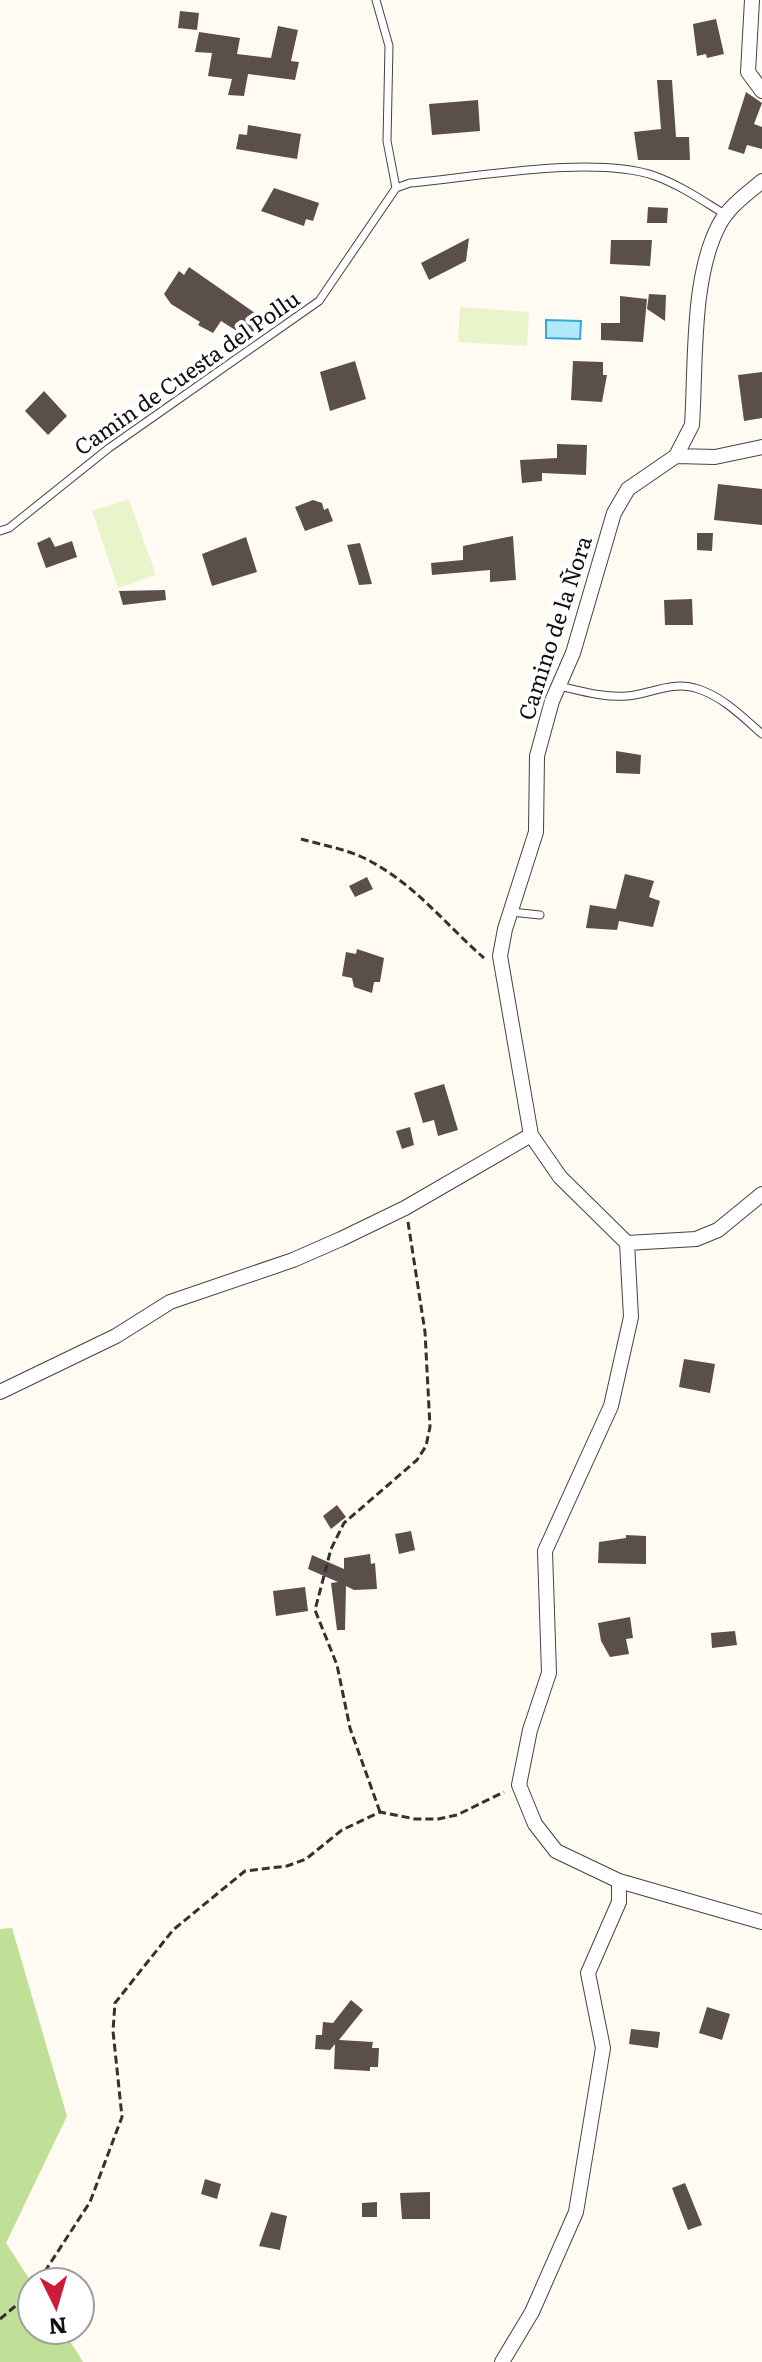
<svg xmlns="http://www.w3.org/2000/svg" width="762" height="2362" font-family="Literata,serif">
<rect width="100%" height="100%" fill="#fffbf3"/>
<path fill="#bfe096" d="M12,1928L67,2116L6,2243L32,2283V2330H63L83,2362H0V1929Z"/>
<path fill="#eaf4cb" d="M460,307L529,312L527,346L458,342Z
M129,499L156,575L118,588L92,511Z"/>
<path fill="#b3e8fb" stroke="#34a8d8" stroke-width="2" d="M546,320L581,321L580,339L546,338Z"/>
<path fill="#5a4f4b" d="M180,11L199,13L197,30L178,28Z
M716,19L724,54L707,58L706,54L697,56L693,24Z
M278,26L298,30L291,61L299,62L295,80L248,74L244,96L228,95L232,79L208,76L212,53L195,52L199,32L240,38L237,54L271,58Z
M657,80H672L676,137H689L690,160H638L634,132L661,129Z
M746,92L762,103L754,124L762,127V149L747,145L744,154L728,149Z
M478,100L480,131L432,135L429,104Z
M248,125L301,134L297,159L236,149L239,134L247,135Z
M274,188L319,203L313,221L306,219L304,226L261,211Z
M648,207L668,208L667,223H647Z
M469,238L466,261L429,280L421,263Z
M611,240H652L650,266L610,264Z
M189,267L235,299L272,325L248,338L221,321L213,333L198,325L200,322L171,304L164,294L179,271L184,275Z
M649,294L666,295L665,321L647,309Z
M620,296L647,299L643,342L601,340V323H620Z
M355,361L366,399L330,411L320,372Z
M573,361L603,362V375H607L602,402L571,400Z
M762,372V418L744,421L738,375Z
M44,391L67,416L48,435L25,411Z
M557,444L587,445L586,475L542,473V481L522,483L520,460L557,458Z
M718,484L762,489V525L714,520Z
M313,500L322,503L324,510L328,508L333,521L305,531L295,507Z
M697,533H713L712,551L697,550Z
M513,536L516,580L490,582V570L432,575L431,563L463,560V546Z
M50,537L55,547L72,541L77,557L46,568L37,543Z
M246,537L257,572L212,586L202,554Z
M360,543L372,584L359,585L347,545Z
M165,590L166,600L123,605L119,591Z
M692,599L693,625H665L664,600Z
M616,751L641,755L640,774L616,773Z
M625,874L654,881L649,897L660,901L653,927L619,921L617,930L586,928L590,905L616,909Z
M367,877L373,889L355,897L349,886Z
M357,949L384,958L380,982H374L372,993L354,987L352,978L342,976L346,952L356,954Z
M444,1084L458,1130L438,1136L434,1120L423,1123L414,1093Z
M410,1127L414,1145L402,1149L396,1131Z
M684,1359L715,1364L710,1393L679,1387Z
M337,1505L346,1517L331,1529L323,1516Z
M411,1531L415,1550L399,1554L395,1534Z
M626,1535L646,1536V1564L598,1563L599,1542L626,1538Z
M370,1554L371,1564L375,1563L377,1589L354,1590L346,1586L345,1630H337L331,1583L338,1582L308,1569L312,1555L344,1569V1558Z
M305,1587L308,1611L276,1616L273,1591Z
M630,1617L633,1638L626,1639L629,1654L610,1657L601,1641L598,1623Z
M735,1631L737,1645L712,1648L711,1633Z
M351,2000L363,2010L339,2040L373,2042L372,2048H379L378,2067H370V2071L334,2069L335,2044L330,2050L315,2049L316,2035H322L323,2022L333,2023Z
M707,2007L730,2014L722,2040L699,2033Z
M631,2029L660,2032L658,2048L629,2044Z
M205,2179L221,2184L217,2199L201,2194Z
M685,2183L702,2225L688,2230L672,2188Z
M430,2192V2219H402L400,2193Z
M377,2202V2217H362V2203Z
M271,2212L287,2216L280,2250L259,2246Z"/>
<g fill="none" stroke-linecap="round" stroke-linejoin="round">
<defs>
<path id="lane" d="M376,0L389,46L387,141L396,188
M0,531L9,528L109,448L319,301L396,188L410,183C477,177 594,155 655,176C680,185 703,201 726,215
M559,686C581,691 605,698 627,696C650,694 672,681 695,688C721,695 743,717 762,734
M511,912L540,915"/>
<path id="street" d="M752,0L748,72L762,91
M676,456L715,457L762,447
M627,1243L696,1239L718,1230L762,1194
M0,1392L116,1336L170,1302L293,1260L341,1239L405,1208L531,1135
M619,1881L762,1922
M502,2362L532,2312L576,2212L603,2048L588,1973L619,1902V1881L556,1851L535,1824L519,1785L530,1730L549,1673L545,1551L611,1406L631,1317L627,1243L560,1177L531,1135L500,956L505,929L536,832L537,756L552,701L573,653L614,513L628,489L676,456L692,425C696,365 691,278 719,225C729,206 747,194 762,181"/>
</defs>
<use href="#lane" stroke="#434343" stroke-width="9"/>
<use href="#street" stroke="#434343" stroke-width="16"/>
<path stroke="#323232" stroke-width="3" stroke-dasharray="8 4" stroke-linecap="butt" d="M301,839C322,845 346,849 366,859C414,883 445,924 484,958
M380,1812L350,1728L337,1665L315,1610L331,1549L344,1523L417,1460L426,1446L430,1427L425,1332L408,1222
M38,2282L90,2202L122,2117L113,2031L115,2003L173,1930L245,1871L287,1866L306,1859L342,1830L380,1812L415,1819H438L457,1815L504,1792
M0,2319L32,2292"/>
<use href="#lane" stroke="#fff" stroke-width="7"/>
<use href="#street" stroke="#fff" stroke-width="14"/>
</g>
<g text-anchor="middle" stroke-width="8" stroke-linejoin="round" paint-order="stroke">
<g font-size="22" fill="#101010" stroke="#fff">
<text transform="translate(187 373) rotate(-35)" y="8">Camin de Cuesta del Pollu</text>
<text transform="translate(555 628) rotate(-72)" y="8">Camino de la Ñora</text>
</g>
</g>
<g transform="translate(56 2306) rotate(175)"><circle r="38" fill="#ffffff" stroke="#9f9f9f" stroke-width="2"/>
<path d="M0-6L14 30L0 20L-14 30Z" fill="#cc1c37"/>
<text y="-12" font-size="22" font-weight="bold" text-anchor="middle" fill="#101010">N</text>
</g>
</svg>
